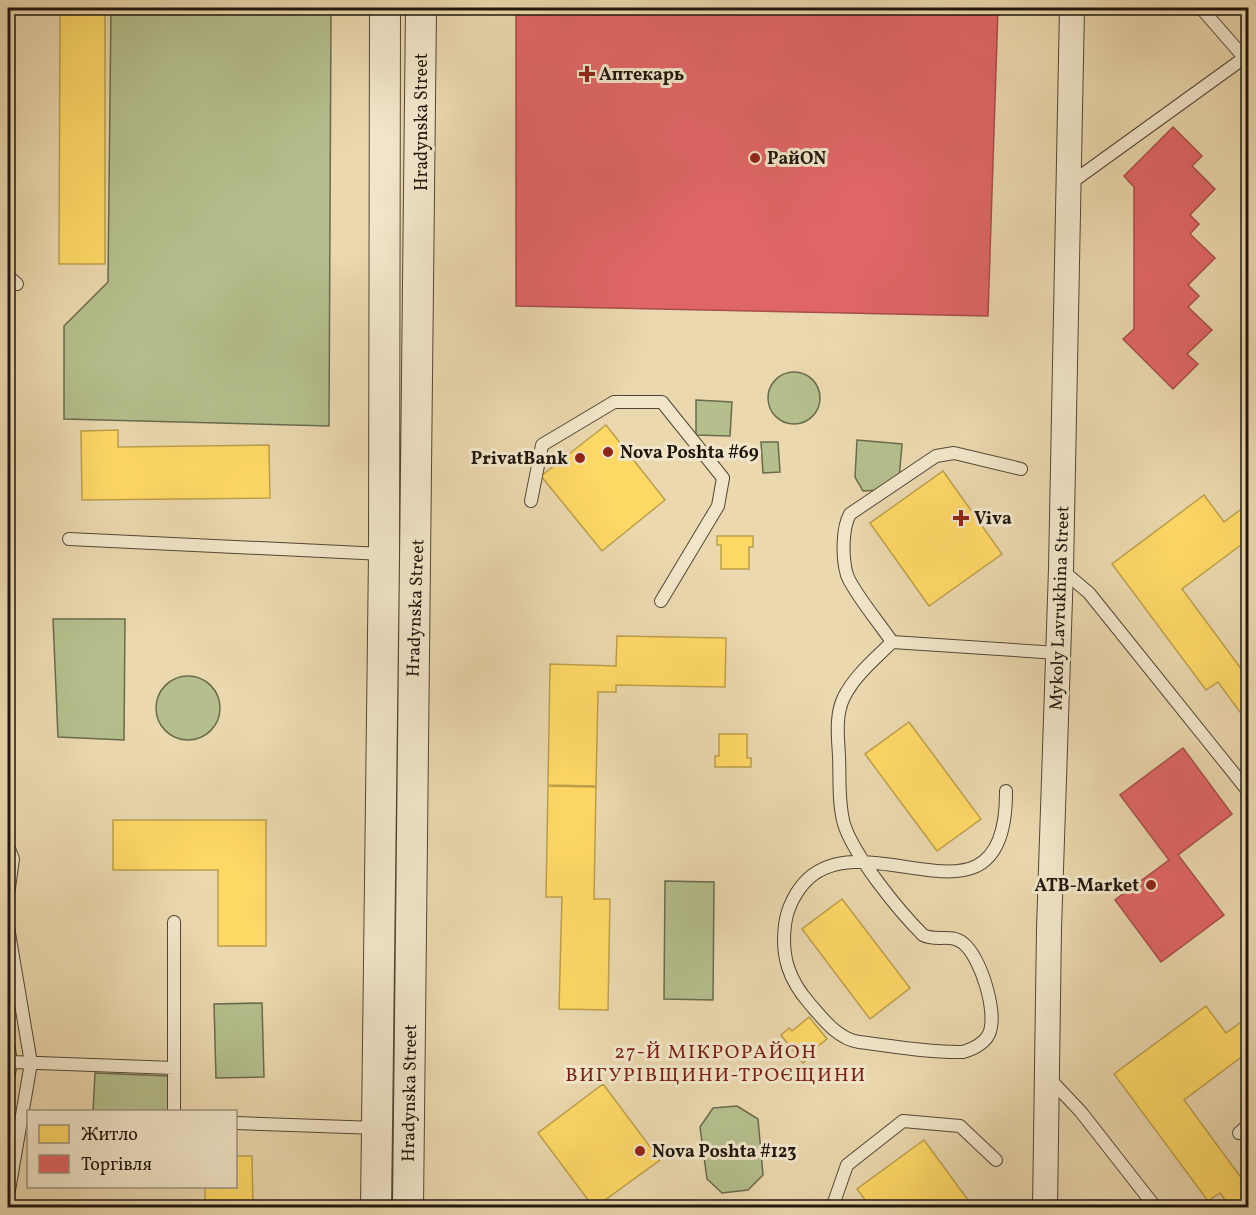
<svg xmlns="http://www.w3.org/2000/svg" width="1256" height="1215" font-family="Vollkorn,serif">
<rect width="100%" height="100%" fill="#ebd8ae"/>
<filter id="stains"><feTurbulence type="fractalNoise" baseFrequency=".00333" numOctaves="4"/><feColorMatrix values="0 0 0 0 .2 0 0 0 0 .09 0 0 0 0 .02 0 0 0 .5 -.17"/></filter>
<radialGradient id="worn" r=".72"><stop offset=".6" stop-color="#630" stop-opacity="0"/><stop offset="1" stop-color="#630" stop-opacity=".3"/></radialGradient>
<path fill="#b4bf8d" stroke="#6a6b4d" stroke-width="1.5" d="M111,8H331L329,426L64,419V326L108,282Z
M768 398a26 26 0 1 1 52 0a26 26 0 1 1-52 0Z
M696,400L732,402L730,436L696,435Z
M857,440L902,444L899,479L880,490L863,491L855,477Z
M761,442H778L780,472L763,473Z
M53,619H125L124,740L58,737Z
M156 708a32 32 0 1 1 64 0a32 32 0 1 1-64 0Z
M665,881L714,882L713,1000L664,999Z
M262,1003L264,1077L216,1078L214,1004Z
M95,1073L169,1076L168,1111L93,1112Z
M737,1106L758,1119L763,1175L748,1190L722,1193L707,1179L700,1127L713,1108Z"/>
<path fill="#ffd966" stroke="#bc9f4b" stroke-width="1.5" d="M60,8H105V264H59Z
M606,425L665,500L602,551L541,476Z
M118,430V447L269,445L270,498L82,500L81,431Z
M943,471L1002,554L929,606L870,523Z
M1204,495L1224,522L1248,504V547L1245,542L1182,589L1248,678V723L1218,682L1206,690L1112,564Z
M717,536H753V547H749V569H721V545H717Z
M617,636L726,638L725,687L616,685V692H598L596,786L548,785L550,664L616,666Z
M909,722L981,819L937,851L865,754Z
M719,734H747V758H751V767H715V756H719Z
M548,786L596,787L594,899H610L608,1010L559,1009L562,897H546Z
M113,820H266V946H218V870H113Z
M842,899L910,988L870,1019L802,929Z
M1206,1006L1226,1033L1248,1017V1055L1247,1053L1184,1100L1248,1187V1208H1231L1220,1193L1208,1201L1114,1074Z
M809,1017L827,1039L808,1054L810,1057L803,1063L781,1035L789,1028L792,1031Z
M603,1084L660,1160L594,1208L538,1133Z
M924,1140L974,1208H871L857,1189Z
M236,1156H252L253,1208H205V1186H236Z"/>
<path fill="#e06666" stroke="#a64e4b" stroke-width="1.5" d="M518,8H998L988,316L516,306V10Z
M1173,127L1202,156L1192,166L1215,189L1190,215L1199,224L1190,234L1215,258L1188,285L1199,296L1188,307L1212,330L1187,354L1198,364L1173,389L1123,339L1134,329V187L1124,176Z
M1183,748L1232,814L1178,855L1224,915L1161,962L1115,900L1169,860L1120,795Z"/>
<g fill="none" stroke-linecap="round" stroke-linejoin="round">
<defs>
<path id="service" d="M1201,8L1248,62
M1068,185L1244,58
M8,276L17,284
M531,501L542,445L614,402H662L723,478L718,506L661,601
M69,539L383,554
M1062,570L1089,593L1248,791
M892,642C881,625 853,592 847,575C842,558 842,528 850,514L936,456L954,453L1021,469
M1006,791C1007,943 873,822 809,878C796,890 787,908 785,925C781,957 789,980 810,1004C823,1019 838,1039 859,1042C892,1046 929,1053 963,1052C973,1049 984,1044 989,1034C998,1013 981,957 963,943C951,933 936,942 923,935C899,911 854,856 844,824C838,803 840,777 839,756C838,737 835,715 844,697C855,675 875,659 892,642L1058,653
M8,846L13,859L8,895
M8,927L31,1063L8,1196
M8,1043L11,1062L8,1079
M11,1062L174,1068
M1048,1077L1081,1112L1156,1208
M174,1112V922
M236,1123L377,1128
M1239,1133L1248,1125
M832,1208L847,1165L903,1121L960,1126L996,1160"/>
<path id="minor" d="M1045,1208L1049,929L1061,569L1072,8"/>
<path id="tertiary" d="M376,1208L384,554L385,8
M408,1208L421,8"/>
</defs>
<use href="#service" stroke="#524735" stroke-width="14"/>
<use href="#minor" stroke="#524735" stroke-width="26"/>
<use href="#tertiary" stroke="#524735" stroke-width="32"/>
<use href="#service" stroke="#f2e6ca" stroke-width="12"/>
<use href="#minor" stroke="#f2e6ca" stroke-width="24"/>
<use href="#tertiary" stroke="#f2e6ca" stroke-width="30"/>
</g>
<g fill="#8f2418" stroke="#f2e6ca" stroke-width="2">
<path d="M584 65h6v6h6v6h-6v6h-6v-6h-6v-6h6z"/>
<circle cx="755" cy="158" r="6"/>
<circle cx="608" cy="452" r="6"/>
<circle cx="580" cy="458" r="6"/>
<path d="M958 509h6v6h6v6h-6v6h-6v-6h-6v-6h6z"/>
<circle cx="1151" cy="885" r="6"/>
<circle cx="640" cy="1151" r="6"/>
</g>
<g text-anchor="middle" stroke-width="6" stroke-linejoin="round" paint-order="stroke">
<g font-size="18" font-weight="bold" fill="#1f170d" stroke="#f2e6ca" text-anchor="start">
<text x="599" y="80">Аптекарь</text>
<text x="767" y="164">РайON</text>
<text x="620" y="458">Nova Poshta #69</text>
<text x="568" y="464" text-anchor="end">PrivatBank</text>
<text x="974" y="524">Viva</text>
<text x="1139" y="891" text-anchor="end">ATB-Market</text>
<text x="652" y="1157">Nova Poshta #123</text>
</g>
<g font-size="18" fill="#1f170d" stroke="#f2e6ca">
<text transform="translate(421 122) rotate(-90)" y="6">Hradynska Street</text>
<text transform="translate(415 608) rotate(-88)" y="6">Hradynska Street</text>
<text transform="translate(1059 608) rotate(-88)" y="6">Mykoly Lavrukhina Street</text>
<text transform="translate(409 1093) rotate(-89)" y="6">Hradynska Street</text>
</g>
<g font-size="20" letter-spacing="1.5" fill="#7a1f14" stroke="#f2e6ca">
<text x="716" y="1058">27-Й МІКРОРАЙОН<tspan x="716" dy="23">ВИГУРІВЩИНИ-ТРОЄЩИНИ</tspan></text>
</g>
</g>
<rect width="1256" height="1215" fill="none" stroke="#ebd8ae" stroke-width="30"/>
<rect x="9" y="9" width="1238" height="1197" fill="none" stroke="#1f170d" stroke-width="3"/>
<rect x="15" y="15" width="1226" height="1185" fill="none" stroke="#1f170d" stroke-width="1.5"/>
<rect x="27" y="1110" width="210" height="78" fill="#f2e6ca" stroke="#9e937e" stroke-width="1.5"/>
<rect x="39" y="1125" width="30" height="18" fill="#ffd966" stroke="#9e937e" stroke-width="1.5"/>
<text x="81" y="1140" font-size="18" fill="#1f170d">Житло</text>
<rect x="39" y="1155" width="30" height="18" fill="#e06666" stroke="#9e937e" stroke-width="1.5"/>
<text x="81" y="1170" font-size="18" fill="#1f170d">Торгівля</text>
<rect width="100%" height="100%" filter="url(#stains)"/>
<rect width="100%" height="100%" fill="url(#worn)"/>
</svg>
